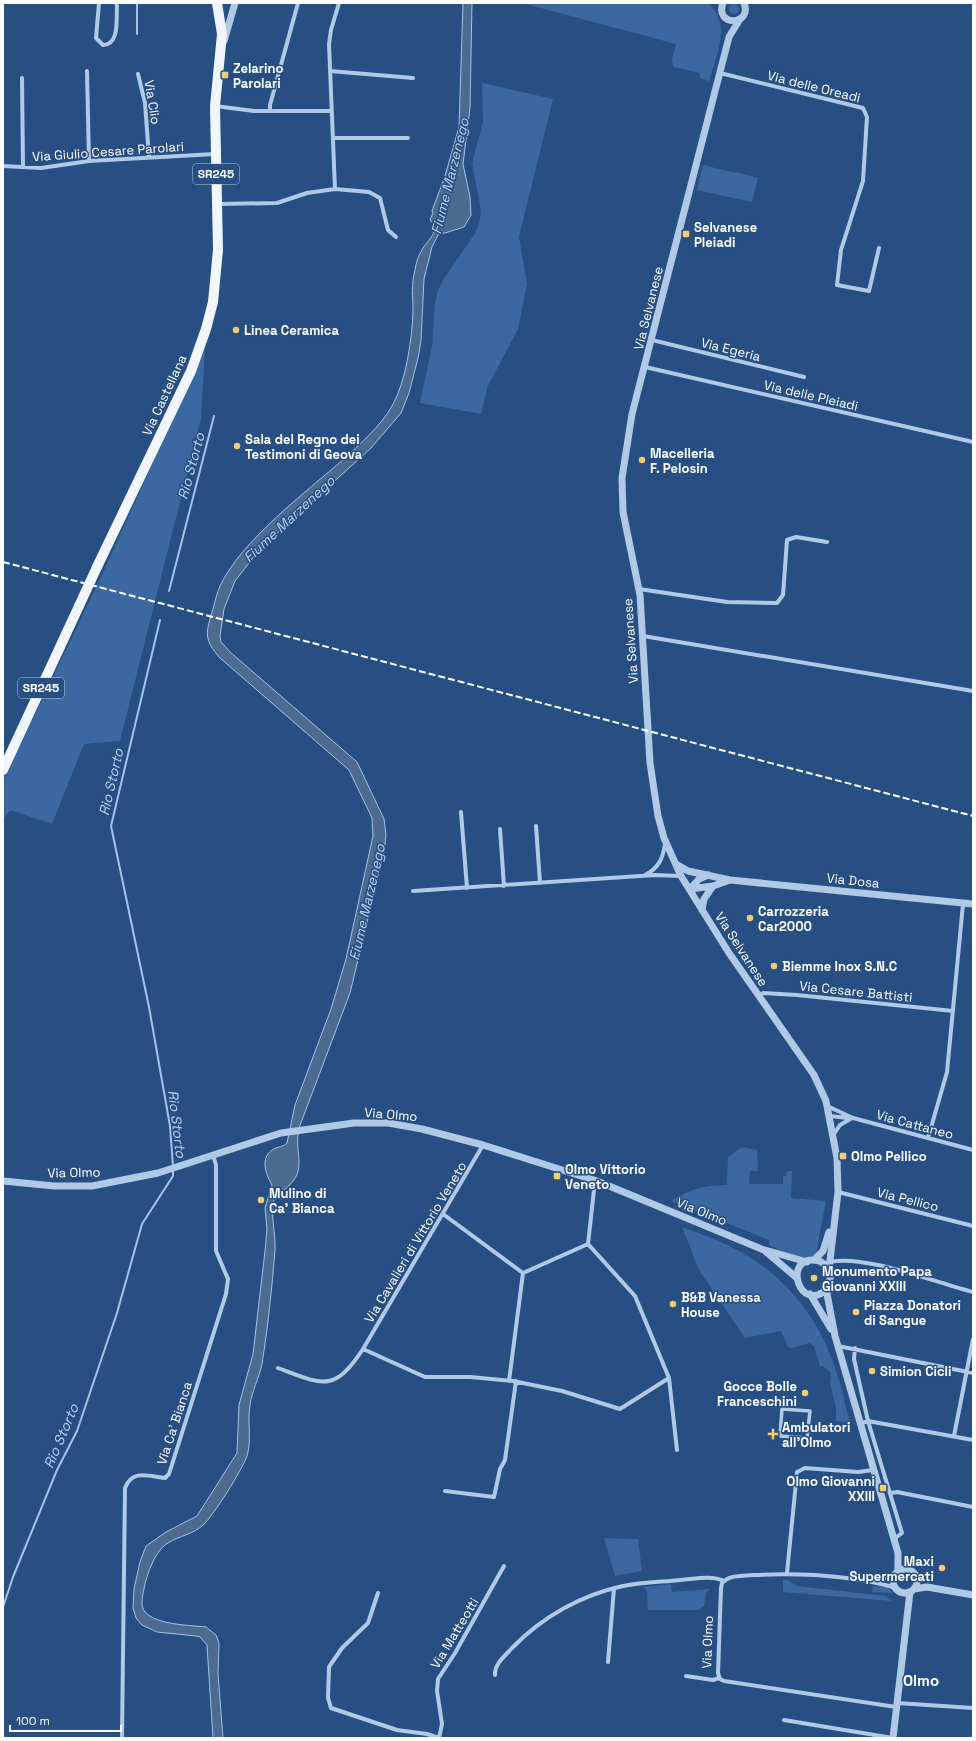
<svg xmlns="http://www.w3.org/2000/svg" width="976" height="1741" font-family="'Space Grotesk',sans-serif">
<rect width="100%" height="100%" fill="#274f83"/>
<path fill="#3b68a0" d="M522,3H707C733,22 716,56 709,81L700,78V73L673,67L672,60L676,44Z
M729 9a5 5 0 1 1 10 0a5 5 0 1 1-10 0Z
M482,83L553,99L519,237L527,284L518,329L488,386L481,414L420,403L432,346L435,303L438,290L443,280L474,235L479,224L481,213L479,199L472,163L483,122Z
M703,165L735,173L736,172L758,178L752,202L697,190Z
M205,348L201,418L120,741L84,744L52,824L10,810L3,820V781L101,577Z
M742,1147L757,1150L758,1171H750L749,1184H783V1176H786L787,1171H792L791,1198L826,1201L816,1254C803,1264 782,1251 769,1245V1240L671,1201C693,1188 701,1186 727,1185L728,1157Z
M682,1227C701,1234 721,1241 739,1251C782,1275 816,1313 832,1360C840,1380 844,1401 850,1422L836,1421V1408L830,1383L831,1373L823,1366H820L814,1346L809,1343L791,1348L788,1347L781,1331L745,1338L699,1270Z
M604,1538L638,1539L642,1571L615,1576Z
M783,1580H788L797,1586L886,1596L892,1601L783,1592Z
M671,1584L672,1592L710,1589L706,1593L704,1606L698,1610H648L647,1592L644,1587Z
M873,1586L887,1587L893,1593L872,1592Z"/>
<path fill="#4d6a90" stroke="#a4c3e8" d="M463,3H472L470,108L463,164L470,197L471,215L464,227L445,233H439L432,247L424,279L421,341L418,358L409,393L401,413L371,448L259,550L235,581L224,609L220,636L221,642L230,652L357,762L384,819L386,835L384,852L350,993L299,1128C293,1157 311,1171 281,1192L277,1191C268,1210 276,1230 275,1250C272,1288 268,1327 262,1364C259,1378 252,1391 250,1405C247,1422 252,1440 247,1456C242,1470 214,1515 203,1525C194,1534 179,1536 168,1543C153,1551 143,1585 142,1602C140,1625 189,1625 206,1627L216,1635L219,1643L218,1674L223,1738H213L207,1645L200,1637L196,1636L157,1632L142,1625L136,1618L133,1608L134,1589L140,1562L146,1546L166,1532L197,1516L237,1453L239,1405L253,1354L265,1251L267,1229L265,1208L272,1185C265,1173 259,1155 276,1148C281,1146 283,1147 287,1143L295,1105L331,1009L346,959L373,836L372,818L349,770L220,658C203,639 206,632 213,609C215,601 217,593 220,586C241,541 306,492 344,459C361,443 380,427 392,406C406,382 412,339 413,312C413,297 411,284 415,270C416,263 418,256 422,250C427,240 442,231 430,220L433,213L432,211L445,176L459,127Z"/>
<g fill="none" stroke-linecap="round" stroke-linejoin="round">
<path stroke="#a4c3e8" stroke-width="2" d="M137,34V3
M169,591L214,416
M160,620L111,826L149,1007L170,1126L173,1166
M3,1607L13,1577L57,1470L77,1431L117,1313L142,1224L173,1176V1171"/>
<path stroke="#b0c9e7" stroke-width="3.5" d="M782,1409L810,1411L807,1438L780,1436Z"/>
<path stroke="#b0c9e7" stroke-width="4" d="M99,3L96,38L103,45C120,45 116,18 117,6L116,3
M87,71L89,161
M330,71L413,78
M720,73L863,108L867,117L863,181L841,250L837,285L869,291L879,248
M138,74L145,103L149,157
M22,78L23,167
M215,106L254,111H332
M270,111V105L298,3
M333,138H408
M3,166L41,168L89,161L215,154
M335,189L329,44L331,30L339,3
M218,204L277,203L307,193L335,189L369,192L380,198L388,230L396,237
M652,340L804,377
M645,367L973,442
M639,589L727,602L777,603L783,595L787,540L796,537L827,542
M643,636L973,691
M461,812L467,888
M536,826L540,883
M500,829L504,886
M645,875C659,868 663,858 665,844
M413,891L655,875L681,876
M759,996L763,993L797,995L953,1011
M827,1106L853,1118L973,1150
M830,1116L848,1118
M834,1134L840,1125L852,1118
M928,1138L947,1072L963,904
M483,1145L363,1349L425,1377H470L513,1381L562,1391L620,1409L669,1378L635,1296L588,1244L594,1190L597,1181
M838,1192L973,1226
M443,1214L523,1273
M830,1262C864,1254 937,1283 973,1292
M838,1346L973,1373
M855,1348L854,1359L868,1421L902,1533L894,1539
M278,1368C323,1385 334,1393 363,1349
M669,1378L677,1450
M509,1381L523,1273L588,1244
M862,1423L868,1421L973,1440
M954,1436L973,1339
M445,1491L494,1497L500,1469L505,1460L516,1381
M891,1493L897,1492L973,1507
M787,1573L797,1472L805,1468L858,1472L873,1470
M877,1582L895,1574
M896,1588C851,1575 801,1573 754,1575C745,1576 735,1575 727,1579L722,1583L721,1588L718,1673L720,1679L724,1681L896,1707
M378,1593L368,1623L342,1648L329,1667L328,1698L331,1708L397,1730L427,1734L439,1738
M608,1662L614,1588
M495,1675C494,1664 506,1655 512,1648C542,1617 581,1595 623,1586C642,1582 662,1582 681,1580C694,1579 712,1575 724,1581
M686,1676L713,1680L719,1678
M897,1703L973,1708
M784,1720L893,1738
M122,1738L125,1488C132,1469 148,1476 165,1478L169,1474L226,1294L228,1279L216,1251V1165L213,1155
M439,1738L442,1724L437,1691L438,1679L455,1653L504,1566"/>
<path stroke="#b0c9e7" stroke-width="7" d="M723,3C714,27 753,26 744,3
M740,19L729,37L632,414L622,478L623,512L640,595L650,763L658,816L664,838L681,876L729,953L814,1075L826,1101L837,1158L838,1192L829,1269
M224,41L235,3
M676,864L688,871L730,880L973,904
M690,889L713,886L730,880
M690,889L699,879L708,875
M702,910L704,899L713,886
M3,1181L54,1186H92L158,1173L281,1133L354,1123H388L422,1129L483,1145L597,1181L764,1250L797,1278
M765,1250L807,1262
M814,1260L823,1251L829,1232
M828,1288C800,1316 782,1257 815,1260C823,1261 828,1267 831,1274L827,1294L835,1336L898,1553V1571
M810,1294L831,1329
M893 1581a12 12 0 1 1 24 0a12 12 0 1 1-24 0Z
M914,1589L927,1587L973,1595
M893,1738L910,1592"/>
<path stroke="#f1f6fd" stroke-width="10" d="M97,567L191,371L206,329L213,302L218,250L215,106L222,34L217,3
M3,770L79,606"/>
<path stroke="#fff" stroke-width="2" stroke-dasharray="7 3" stroke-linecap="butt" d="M3,562L973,816"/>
<path stroke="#f1f6fd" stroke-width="10" d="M79,606L97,567"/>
</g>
<g fill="#f0cd75" stroke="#274f83" stroke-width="1.5">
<rect x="221" y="71" width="8" height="8" rx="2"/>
<rect x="682" y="230" width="8" height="8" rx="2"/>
<circle cx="236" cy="330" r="4"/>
<circle cx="237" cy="446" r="4"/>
<circle cx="642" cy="460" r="4"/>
<circle cx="750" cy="918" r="4"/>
<circle cx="774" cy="966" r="4"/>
<rect x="839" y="1152" width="8" height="8" rx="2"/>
<rect x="553" y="1172" width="8" height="8" rx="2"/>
<circle cx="261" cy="1200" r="4"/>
<circle cx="814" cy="1278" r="4"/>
<circle cx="673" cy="1304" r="4"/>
<circle cx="856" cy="1312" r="4"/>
<circle cx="872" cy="1371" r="4"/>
<circle cx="805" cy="1393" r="4"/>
<path d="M771 1428h4v4h4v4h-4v4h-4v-4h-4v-4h4z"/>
<rect x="879" y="1484" width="8" height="8" rx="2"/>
<circle cx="942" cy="1568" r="4"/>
</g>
<g text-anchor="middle" stroke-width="3" stroke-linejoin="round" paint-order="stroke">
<g fill="#274f83" stroke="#becada" stroke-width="1">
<rect x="193" y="164" width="46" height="20" rx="3"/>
<rect x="18" y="678" width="46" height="20" rx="3"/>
</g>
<g font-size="12" font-weight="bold" fill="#fff">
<text x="216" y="178">SR245</text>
<text x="41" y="692">SR245</text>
</g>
<g font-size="13" font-weight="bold" fill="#fff" stroke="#274f83" text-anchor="start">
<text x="233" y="73">Zelarino<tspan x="233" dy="15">Parolari</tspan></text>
<text x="694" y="232">Selvanese<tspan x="694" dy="15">Pleiadi</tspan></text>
<text x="244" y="335">Linea Ceramica</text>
<text x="245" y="444">Sala del Regno dei<tspan x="245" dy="15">Testimoni di Geova</tspan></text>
<text x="650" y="458">Macelleria<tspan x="650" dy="15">F. Pelosin</tspan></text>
<text x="758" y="916">Carrozzeria<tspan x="758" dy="15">Car2000</tspan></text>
<text x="782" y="971">Biemme Inox S.N.C</text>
<text x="851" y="1161">Olmo Pellico</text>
<text x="565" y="1174">Olmo Vittorio<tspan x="565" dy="15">Veneto</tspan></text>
<text x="269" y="1198">Mulino di<tspan x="269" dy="15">Ca’ Bianca</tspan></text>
<text x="822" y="1276">Monumento Papa<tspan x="822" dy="15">Giovanni XXIII</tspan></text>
<text x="681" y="1302">B&amp;B Vanessa<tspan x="681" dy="15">House</tspan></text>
<text x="864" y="1310">Piazza Donatori<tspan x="864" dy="15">di Sangue</tspan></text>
<text x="880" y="1376">Simion Cicli</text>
<text x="797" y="1391" text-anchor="end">Gocce Bolle<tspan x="797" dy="15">Franceschini</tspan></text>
<text x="782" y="1432">Ambulatori<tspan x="782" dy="15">all'Olmo</tspan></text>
<text x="875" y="1486" text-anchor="end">Olmo Giovanni<tspan x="875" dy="15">XXIII</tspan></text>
<text x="934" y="1566" text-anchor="end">Maxi<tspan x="934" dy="15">Supermercati</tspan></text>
</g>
<g font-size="13" fill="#fff" stroke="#274f83">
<text transform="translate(814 86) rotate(14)" y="5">Via delle Oreadi</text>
<text transform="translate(153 102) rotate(81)" y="5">Via Clio</text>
<text transform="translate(108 151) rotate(-4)" y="5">Via Giulio Cesare Parolari</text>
<text transform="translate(648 308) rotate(-76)" y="5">Via Selvanese</text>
<text transform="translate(731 349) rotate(14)" y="5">Via Egeria</text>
<text transform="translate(164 395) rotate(-65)" y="5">Via Castellana</text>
<text transform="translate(811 395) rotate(13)" y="5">Via delle Pleiadi</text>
<text transform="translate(630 641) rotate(-94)" y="5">Via Selvanese</text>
<text transform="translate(853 880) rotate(6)" y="5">Via Dosa</text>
<text transform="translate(742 949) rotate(57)" y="5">Via Selvanese</text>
<text transform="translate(856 991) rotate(6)" y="5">Via Cesare Battisti</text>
<text transform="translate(391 1114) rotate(5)" y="5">Via Olmo</text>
<text transform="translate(915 1124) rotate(15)" y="5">Via Cattaneo</text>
<text transform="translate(74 1172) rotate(-1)" y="5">Via Olmo</text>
<text transform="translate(908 1199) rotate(14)" y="5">Via Pellico</text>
<text transform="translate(702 1211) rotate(22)" y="5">Via Olmo</text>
<text transform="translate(415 1242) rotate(-59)" y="5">Via Cavalieri di Vittorio Veneto</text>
<text transform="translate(174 1423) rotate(-72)" y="5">Via Ca' Bianca</text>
<text transform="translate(454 1633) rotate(-59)" y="5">Via Matteotti</text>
<text transform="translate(707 1642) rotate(-88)" y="5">Via Olmo</text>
</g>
<g font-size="14" font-style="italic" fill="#bbd2ef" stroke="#274f83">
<text transform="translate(450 176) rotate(-76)" y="5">Fiume Marzenego</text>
<text transform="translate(191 466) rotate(-75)" y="5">Rio Storto</text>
<text transform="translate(289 519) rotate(-43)" y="5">Fiume Marzenego</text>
<text transform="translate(111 782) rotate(-77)" y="5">Rio Storto</text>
<text transform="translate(367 902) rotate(-77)" y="5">Fiume Marzenego</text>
<text transform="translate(177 1124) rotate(83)" y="5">Rio Storto</text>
<text transform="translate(61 1436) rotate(-67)" y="5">Rio Storto</text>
</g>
<g font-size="15" font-weight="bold" fill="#fff" stroke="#274f83">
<text x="921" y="1686">Olmo</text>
</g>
</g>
<rect width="976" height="1741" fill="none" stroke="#ffffff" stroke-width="8"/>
<path d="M10 1725v6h111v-6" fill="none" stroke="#ffffff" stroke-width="2"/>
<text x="16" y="1725" font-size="12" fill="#ffffff" stroke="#274f83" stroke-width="3" paint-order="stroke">100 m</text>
</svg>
